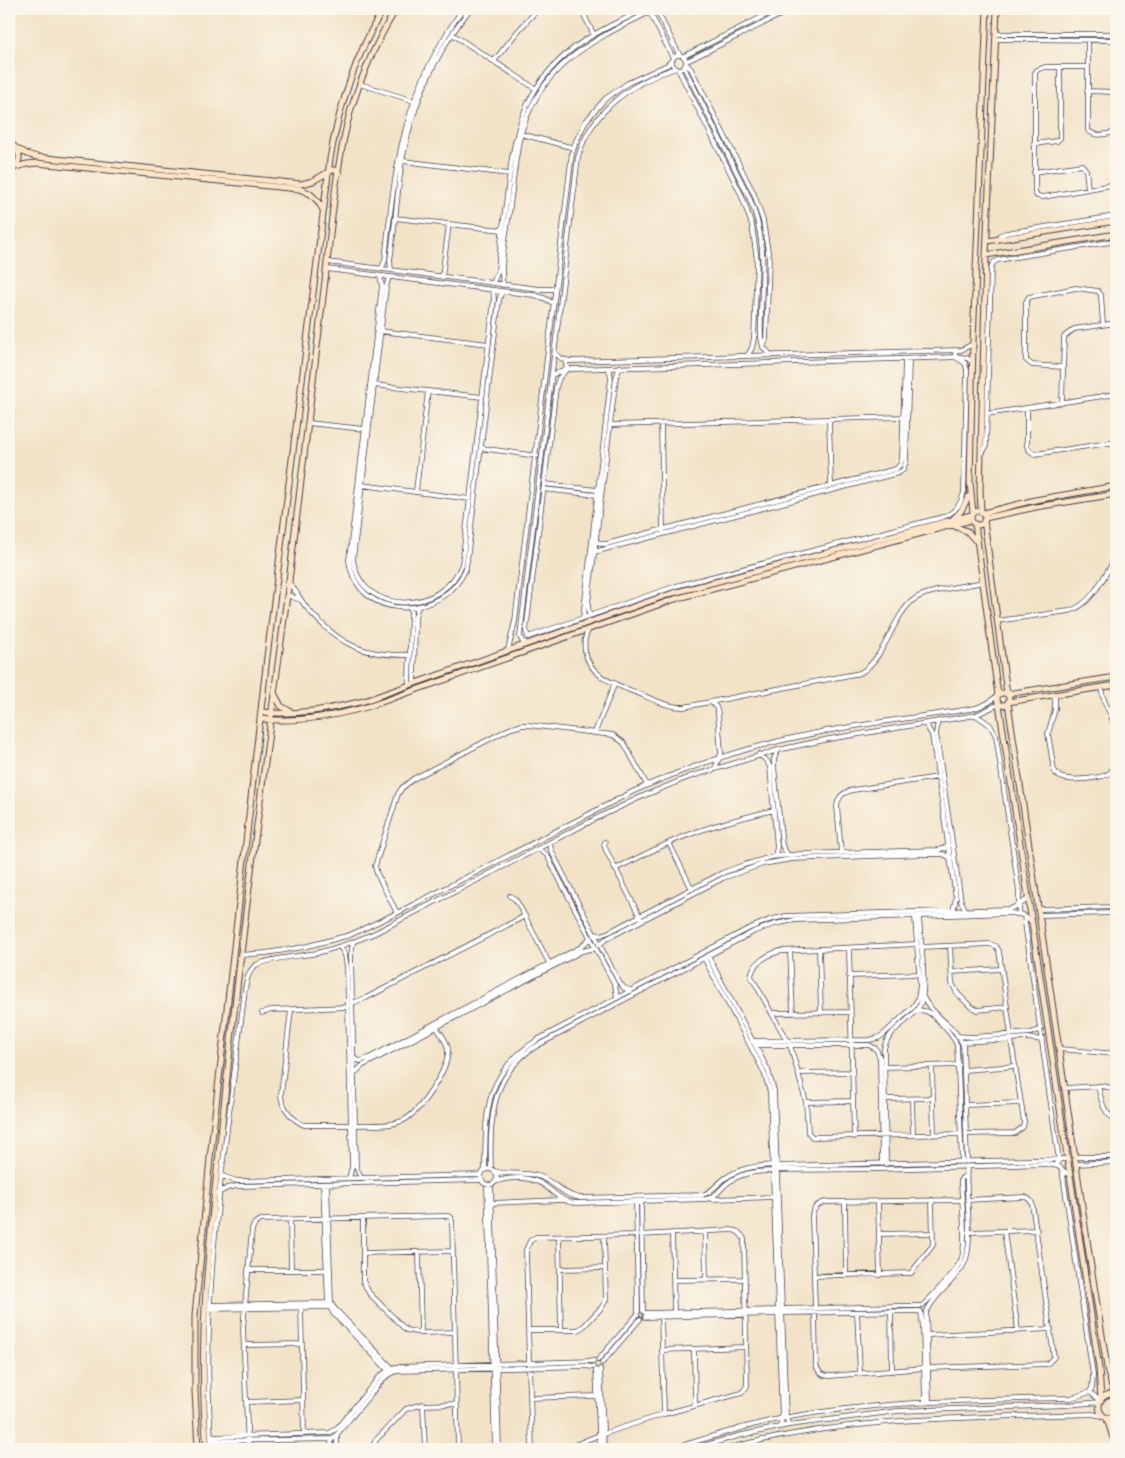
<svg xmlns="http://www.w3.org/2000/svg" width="1125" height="1458" font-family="Delius,sans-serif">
<rect width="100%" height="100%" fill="#fbf7ec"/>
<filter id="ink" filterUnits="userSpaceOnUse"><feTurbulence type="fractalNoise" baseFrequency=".02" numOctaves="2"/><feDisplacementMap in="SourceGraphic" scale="10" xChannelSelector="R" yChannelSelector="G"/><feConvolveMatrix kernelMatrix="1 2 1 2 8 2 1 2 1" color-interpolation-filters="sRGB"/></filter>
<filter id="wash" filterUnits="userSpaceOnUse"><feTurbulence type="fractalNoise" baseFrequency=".0096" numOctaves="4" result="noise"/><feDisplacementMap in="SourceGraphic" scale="20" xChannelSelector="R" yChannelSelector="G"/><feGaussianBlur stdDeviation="1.12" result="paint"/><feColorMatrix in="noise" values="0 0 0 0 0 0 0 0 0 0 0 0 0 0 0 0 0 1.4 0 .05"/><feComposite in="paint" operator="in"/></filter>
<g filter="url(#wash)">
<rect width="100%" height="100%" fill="#f2e3c7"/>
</g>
<g filter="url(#ink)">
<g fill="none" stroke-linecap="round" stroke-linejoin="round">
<defs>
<path id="street" d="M581,9L594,35
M648,9L673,58
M656,9L679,54
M1035,9H1116
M452,34L536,89
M996,34H1116
M995,39L1116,40
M1088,40V130C1095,138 1106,134 1116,132
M672 62a7 7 0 1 1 14 0a7 7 0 1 1-14 0Z
M684,56L778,9
M494,61L518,31L538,9
M687,61L792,9
M686,64L691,69L754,194L763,221L769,258L766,339L763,347
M684,67L749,197C771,247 759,286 761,337L763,347L771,355
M1087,67H1045L1037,70L1035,73V193L1037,196L1043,197L1111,185L1113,181L1114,132
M678,69L741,194L752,225L757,260L754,338L752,348L747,356
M360,84L414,101
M1087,91L1116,92
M1114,92L1116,66
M521,134L574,148
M1034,144L1057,141L1060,138V67
M403,161L509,174
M1034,172L1082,165L1086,170L1088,189
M395,218L502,230
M999,239L1000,235L1006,233L1116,216
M328,262L539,289H555
M327,269L534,295L544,298L553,303
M381,269L385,261C395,163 404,91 463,9
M391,270L390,260C395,227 397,194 402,161C412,106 435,53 470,9
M380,276L382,286L349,560C357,623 445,621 466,568L499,300L502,291
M389,277L386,287L353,559C361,618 444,614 462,564L494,300L493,290
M442,277L449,224
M493,283L498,271C500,245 504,220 507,195C514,134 522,87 575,47C596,31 621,21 645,9
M503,285C499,263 508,228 510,205C513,184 515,162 519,141C537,67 588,42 650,12
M380,331L489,344
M555,353L562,359L570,361L961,350L973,344
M567,361L566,364L567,369L559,378L556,387L526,631L528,637L676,586L943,517C955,513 961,505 964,492L967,370L965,363L955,357V350
M1063,367L1032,365L1026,360V302L1029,297L1076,288L1098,291L1101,295L1103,325
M552,375L565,369H573L960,357L967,358L973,363
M374,385L482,397
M1062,403L1064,337L1074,329L1116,323
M1027,408V446L1030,451L1035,454L1116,442
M987,414L1116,394
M829,419L831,486
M308,423L364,429
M661,424L663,530
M610,425L903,417
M481,448L537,456
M981,455L986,447L991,269L993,263L998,260L1116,241
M544,484L597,490
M362,485L470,499
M543,489L597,495
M416,491L428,391
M596,541L602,544H606L896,469L900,465L902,460L905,359
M594,552L898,473L903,470L906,462L909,359
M288,582C296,590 300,599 306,607C338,644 361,656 410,655
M287,595L301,600
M589,616L588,603L616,377L620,367
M583,618L611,378L610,372L607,368
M997,621L1069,611C1092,605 1104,576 1116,557
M589,629C584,637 584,643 585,651C590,678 617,685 640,694C654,700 668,707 684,707L860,673C887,658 894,609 918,597C931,590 966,586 982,582
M527,644L522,641L520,636L578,157C591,111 632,82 676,68
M508,650L515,621L572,153L576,141L586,121L605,99L628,83L667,65L672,60
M414,683L415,617L418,606
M409,685L411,607
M1055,694V709L1048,734L1054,770C1056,774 1058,777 1063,778C1073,781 1103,779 1111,772C1116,763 1116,732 1113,721C1108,707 1103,703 1101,687
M711,702L716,707L718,713L721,754L715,768
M976,715L990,725L996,736L1019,891V913
M938,721L936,734L961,901L966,911
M925,723L932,735L956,898L953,911
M595,732L615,683
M778,750L774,759V766L782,846L788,855
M759,754L767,761L770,767L777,847L775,856
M605,842L604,845L606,850L640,917
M550,843L551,850L557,862L619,982L624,988L630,990
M669,843L692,889
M538,849L547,855L552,865L615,985L617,997
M841,852L837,806C838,796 844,792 853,790L938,777
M615,869C636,859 656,848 678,839C709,826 741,818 774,810
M510,896L515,899L519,905L549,963
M1038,909L1116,907
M397,913L377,874L375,866L398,794L402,788L413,779L509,729L522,725H528L613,735L624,743L647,785
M1039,915L1116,913
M1024,916L1059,1161L1055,1165
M594,934L601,935L609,932L722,873L744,865L771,857L801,854L938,850L949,846
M353,942L351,955L356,1167L361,1178
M917,944L781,951C769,954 753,962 751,976L791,1048L806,1102L808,1132L812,1137L961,1134
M599,945L606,939L723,878L763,864L792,859L925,854H943L951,858
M950,946L952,983L957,993L970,1006L977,1010L1007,1007
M340,947L345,955L347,967L352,1167L349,1178
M921,947L990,944L996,946L999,951L1011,1035
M849,948L854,1137
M819,949L821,1013
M790,951L793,1013
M241,955L266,953L304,947L350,935L397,913L634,791C690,766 750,746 811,734C866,723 921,717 976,708L988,703L998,695
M708,956L768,1070L774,1091L786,1418L789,1425
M704,958L764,1072L770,1092L782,1419L780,1427
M951,972L1001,969
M849,976L919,974
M923,997C932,1016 956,1026 963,1045L967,1162
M352,1003L366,998L525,916
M291,1010L281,1094C281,1106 292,1120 304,1125H351
M916,1011C921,1010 924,1010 928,1012C936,1016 954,1037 957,1045L962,1162
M262,1013L271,1010L348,1007
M772,1013L850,1012
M957,1036L972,1037L1031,1033L1041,1029
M752,1041L869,1040L878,1038L884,1034L913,1007L918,999L920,985L915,917
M962,1042L1028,1038L1042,1040
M755,1045H869L876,1049L880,1058L882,1164
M1059,1049L1116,1054
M353,1056L355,1059L360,1061L369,1058L581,947L590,938
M932,1066L934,1135
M884,1067L959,1065
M964,1070L1015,1066
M799,1073L852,1072
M354,1074L362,1066L582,951L596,948
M1098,1086C1101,1098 1103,1115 1116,1119
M1064,1088L1102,1086L1116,1089
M885,1099L933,1098
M912,1099L913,1135
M806,1102L853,1101
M965,1105L1021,1103
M355,1125C370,1124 388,1127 402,1121C419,1114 448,1070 448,1051C448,1042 441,1034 436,1027
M966,1134L1015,1133L1023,1127L1024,1122L1021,1103L1011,1040
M1075,1157H1116
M886,1164L884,1049C887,1029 911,1022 920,1005C928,989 920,937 919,917
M1076,1164L1116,1162
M777,1166L1067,1159
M481 1177a8 8 0 1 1 16 0a8 8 0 1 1-16 0Z
M485,1169C486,1112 483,1075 537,1040L748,929L769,920L786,916L1010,909L1019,905L1028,899
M491,1169C489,1119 491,1071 540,1044L755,931L775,924L795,920L1011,913L1023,915L1031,921
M777,1170L879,1169L1047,1164L1058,1166L1070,1176
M494,1171C508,1176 524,1171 538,1176C554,1181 562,1195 580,1198L702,1195C711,1193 716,1185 724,1179C739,1168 755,1166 773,1165
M222,1176L237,1181L481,1175
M495,1182C510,1176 532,1176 545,1186C555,1193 562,1202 575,1203L706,1199C715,1197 719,1191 725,1185C739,1173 755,1171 773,1171
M323,1184L328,1303L333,1313L388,1370
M327,1184L331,1303L334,1308L392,1368
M487,1185L495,1449
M491,1185L499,1449
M1116,1192L1113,1196L1116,1214
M215,1195L227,1188L237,1186L481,1180
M711,1199L774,1197
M636,1201L638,1312
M641,1201L643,1311
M878,1201L880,1275
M845,1202L846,1275
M491,1203L562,1200
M363,1218V1281L369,1293L406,1330L421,1333L455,1332
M290,1220L291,1270
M1004,1231L1018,1331
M705,1232L706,1280
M968,1232L1037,1230
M672,1233L674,1312
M879,1234L933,1233
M559,1237L561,1330
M419,1252L421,1333
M363,1253L453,1251
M560,1269L605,1268
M248,1270H326
M814,1276L911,1273L933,1245L932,1200
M673,1280L744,1279
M209,1305L328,1303
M923,1305C935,1293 954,1275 961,1260C968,1243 961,1200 961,1179L966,1175
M301,1307L304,1434
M815,1308L812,1216C813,1209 817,1204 825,1202L962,1200
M209,1309L329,1307
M783,1309L898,1306H920
M928,1309C937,1292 955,1281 964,1264C975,1243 964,1192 967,1167
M891,1311L892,1371
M857,1312L860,1373
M921,1312L923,1327L925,1403
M926,1312L929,1402
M645,1313L778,1310
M783,1313L920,1311
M815,1313L816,1365C818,1372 823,1376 830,1376L924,1368
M661,1316L664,1414
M645,1317L778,1314
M528,1330H578L584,1326L602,1307L606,1300L604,1236
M928,1335L1051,1329
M244,1345L302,1344
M694,1349L695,1405
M662,1350L746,1347
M598,1360L637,1315
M529,1363L526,1250L530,1241L536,1237L637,1235
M602,1363L640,1319
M529,1367L532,1449
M928,1368L1047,1364L1054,1357L1032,1203L1029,1199L1025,1197L967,1200
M600,1369L604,1449
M596,1370L600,1449
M1108,1373H1116
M1090,1392L1100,1401
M530,1398L597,1396
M246,1402L303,1400
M423,1404L425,1449
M603,1434L664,1414L742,1393L747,1386L744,1239C741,1233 737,1230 731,1230L641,1235
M211,1437L330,1433L337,1428L381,1375L395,1367L594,1361
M331,1440L332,1449
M211,1441L333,1439L384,1378L396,1371L585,1366L593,1367
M212,1449C198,1298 227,1139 245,989C247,980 248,971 256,965C268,958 302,956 317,953C337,948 356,941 375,933L599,817L643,796L689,777L778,750L829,739L976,715L999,704
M248,1449L243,1328L252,1229L255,1223L261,1220L447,1216L451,1217L452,1221L458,1449
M337,1449V1437
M371,1449L376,1440L406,1409L419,1405L457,1404
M565,1449L599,1435
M671,1449C708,1438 745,1425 784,1418C879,1401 975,1400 1071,1398L1090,1392L1092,1388L1093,1375L1062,1169
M692,1449L738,1436L789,1425L898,1411L1067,1405L1100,1402
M726,1449C845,1416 969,1418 1092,1414L1103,1416"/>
<path id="secondary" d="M9,142L16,148C22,157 19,166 9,170
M16,148L27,154L37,157L301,184L313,181L332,170H335L339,173
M12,168L27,164L37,163L299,189C311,192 317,199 323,210
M987,241L1116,221
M986,255L1116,234
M971 518a7 7 0 1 1 14 0a7 7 0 1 1-14 0Z
M981,511L980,490L986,255L997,9
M973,513L970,482L973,341L987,9
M983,513L1035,500L1116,486
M985,518L1036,507L1116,494
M953,519L961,511L969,496
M984,520L1007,694
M975,524L998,695
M954,526L967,531L975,540
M997 699a6 6 0 1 1 12 0a6 6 0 1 1-12 0Z
M274,693L281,706L291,712
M1007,694L1116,677
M1008,702L1116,685
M1008,703L1090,1260L1108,1373L1114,1393
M999,704L1099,1368L1101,1400
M261,712C296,716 330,709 364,701L673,593L971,515
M261,719C297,723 335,716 370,706L675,599L971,520
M1116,1394C1093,1391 1094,1423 1116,1418
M1107,1419L1116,1447
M198,1449L195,1391V1316L210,1158L267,657L330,159C339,106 356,55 383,9
M207,1449C196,1335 212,1219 224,1106C242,930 266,756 289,581C301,487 312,392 323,297C331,235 334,170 351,109C362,74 377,40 396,9"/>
</defs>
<use href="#street" stroke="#413f50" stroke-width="5.5"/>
<use href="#secondary" stroke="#413f50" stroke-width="7"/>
<use href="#street" stroke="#fff" stroke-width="4"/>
<use href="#secondary" stroke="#fee5c5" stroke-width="5"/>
</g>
</g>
<rect width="1125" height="1458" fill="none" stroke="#fbf7ec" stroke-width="30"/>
</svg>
